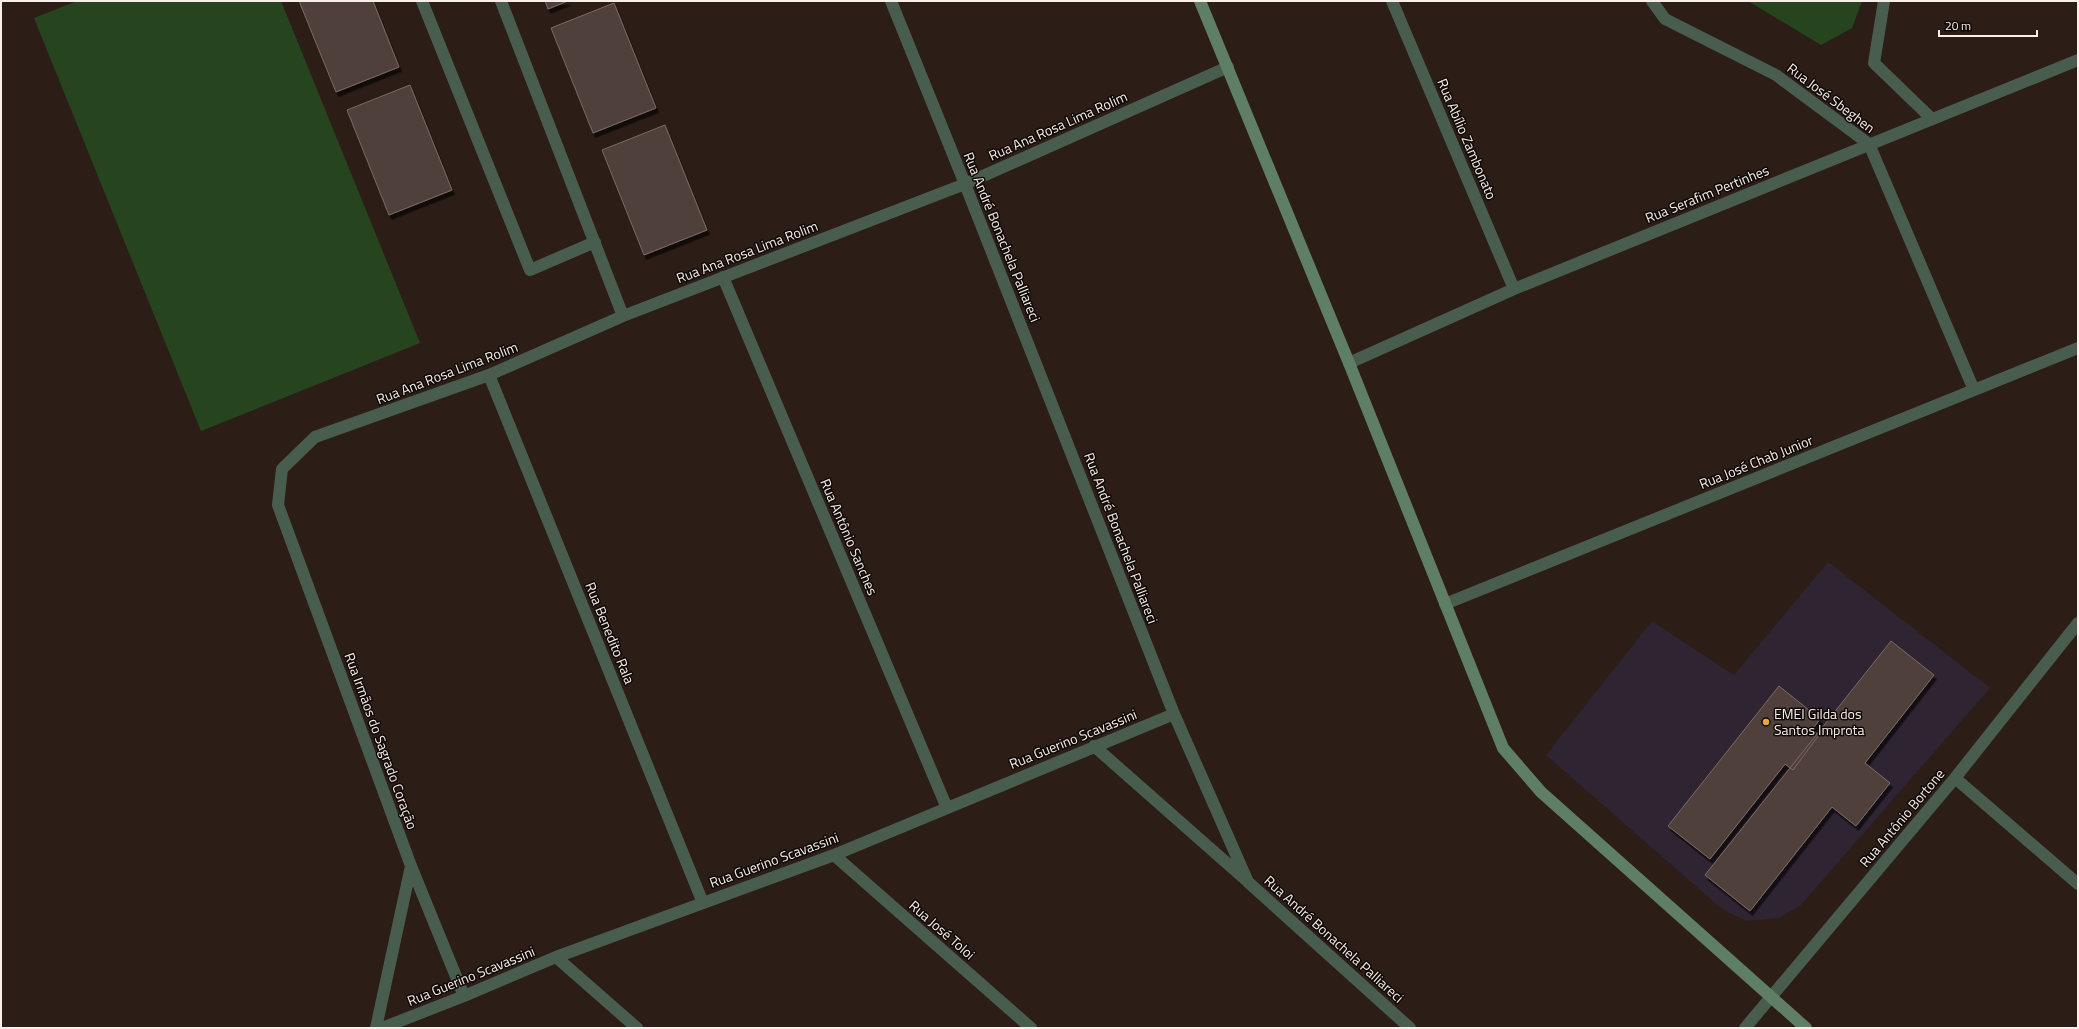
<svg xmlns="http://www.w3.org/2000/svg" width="2079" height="1029" font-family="'Titillium Web',sans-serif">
<defs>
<filter id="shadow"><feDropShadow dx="2.5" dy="4.5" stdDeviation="0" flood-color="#0009"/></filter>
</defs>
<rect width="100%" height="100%" fill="#2c1e17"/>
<path fill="#2f2432" d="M1828,562L1990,688L1800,906L1779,918L1746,921L1722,909L1546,755L1652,621L1734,675Z"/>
<path fill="#26451f" d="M77,1H281L420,343L201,431L34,18Z
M1748,1H1862L1852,28L1821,45Z"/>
<path fill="#503f3a" stroke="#7c6a64" filter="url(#shadow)" d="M299,1H373L399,67L336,92Z
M545,1H568L548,9Z
M614,3L656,108L593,133L551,28Z
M410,85L452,190L389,215L347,110Z
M665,125L707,230L644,255L602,150Z
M1891,641L1934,675L1865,763L1890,783L1856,826L1832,807L1750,911L1705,875Z
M1779,686L1820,719L1812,730L1819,735L1793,770L1785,764L1710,859L1668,826Z"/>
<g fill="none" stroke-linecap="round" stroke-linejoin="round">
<path stroke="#495d4e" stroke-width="12" d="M422,1L530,270L595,242
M501,1L623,316
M891,1L965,184L1174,714L1248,882L1410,1028
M1392,1L1514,289
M1652,1L1665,19L1776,75L1869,144L1974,390
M1884,1L1874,63L1932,119
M723,277L947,808
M1349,363L1514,289L2078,60
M489,375L703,903
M1445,604L2078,348
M1094,746L1246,880
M1955,778L2078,884
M834,855L1031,1028
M556,957L637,1028
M464,996L411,866L278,505L282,469L315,437L489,375L623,316L965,184L1228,67
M376,1028L411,866
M382,1028L464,996L556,957L834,855L1174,714
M1745,1028L1955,778L2078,623"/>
<path stroke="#5f7e66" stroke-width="12" d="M1200,1L1349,363L1503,748L1541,792L1806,1028"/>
</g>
<circle fill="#eda83b" stroke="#0f0907" stroke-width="1.5" cx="1766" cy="722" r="4"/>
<g text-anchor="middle" stroke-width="3" stroke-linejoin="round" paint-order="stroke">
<g font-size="14" fill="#f9efea" stroke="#0f0907">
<text transform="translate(1831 98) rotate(37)" y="5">Rua José Sbeghen</text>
<text transform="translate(1058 126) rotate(-24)" y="5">Rua Ana Rosa Lima Rolim</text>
<text transform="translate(1467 139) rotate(67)" y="5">Rua Abílio Zambonato</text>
<text transform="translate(1707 194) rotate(-22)" y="5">Rua Serafim Pertinhes</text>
<text transform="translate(1002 237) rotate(68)" y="5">Rua André Bonachela Palliareci</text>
<text transform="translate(747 252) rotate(-21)" y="5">Rua Ana Rosa Lima Rolim</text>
<text transform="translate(447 373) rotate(-21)" y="5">Rua Ana Rosa Lima Rolim</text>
<text transform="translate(1756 462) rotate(-22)" y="5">Rua José Chab Junior</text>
<text transform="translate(849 537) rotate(67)" y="5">Rua Antônio Sanches</text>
<text transform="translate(1121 538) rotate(69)" y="5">Rua André Bonachela Palliareci</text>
<text transform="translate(610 633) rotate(68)" y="5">Rua Benedito Rala</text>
<text transform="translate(1073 739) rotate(-22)" y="5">Rua Guerino Scavassini</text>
<text transform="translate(381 741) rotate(70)" y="5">Rua Irmãos do Sagrado Coração</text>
<text transform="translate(1902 818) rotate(-50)" y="5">Rua Antônio Bortone</text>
<text transform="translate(774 860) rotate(-20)" y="5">Rua Guerino Scavassini</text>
<text transform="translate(942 930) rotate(41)" y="5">Rua José Toloi</text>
<text transform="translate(1334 939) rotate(42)" y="5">Rua André Bonachela Palliareci</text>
<text transform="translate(471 976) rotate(-22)" y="5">Rua Guerino Scavassini</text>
</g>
<g font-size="14" fill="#f9efea" stroke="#0f0907" text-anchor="start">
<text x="1774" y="719">EMEI Gilda dos<tspan x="1774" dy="16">Santos Improta</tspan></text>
</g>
</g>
<rect width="2079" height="1029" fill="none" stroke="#f9efea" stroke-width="4"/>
<path d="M1939 30v6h98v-6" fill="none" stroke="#f9efea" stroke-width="2"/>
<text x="1945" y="30" font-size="12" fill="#f9efea" stroke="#0f0907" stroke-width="3" paint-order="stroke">20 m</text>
</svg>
